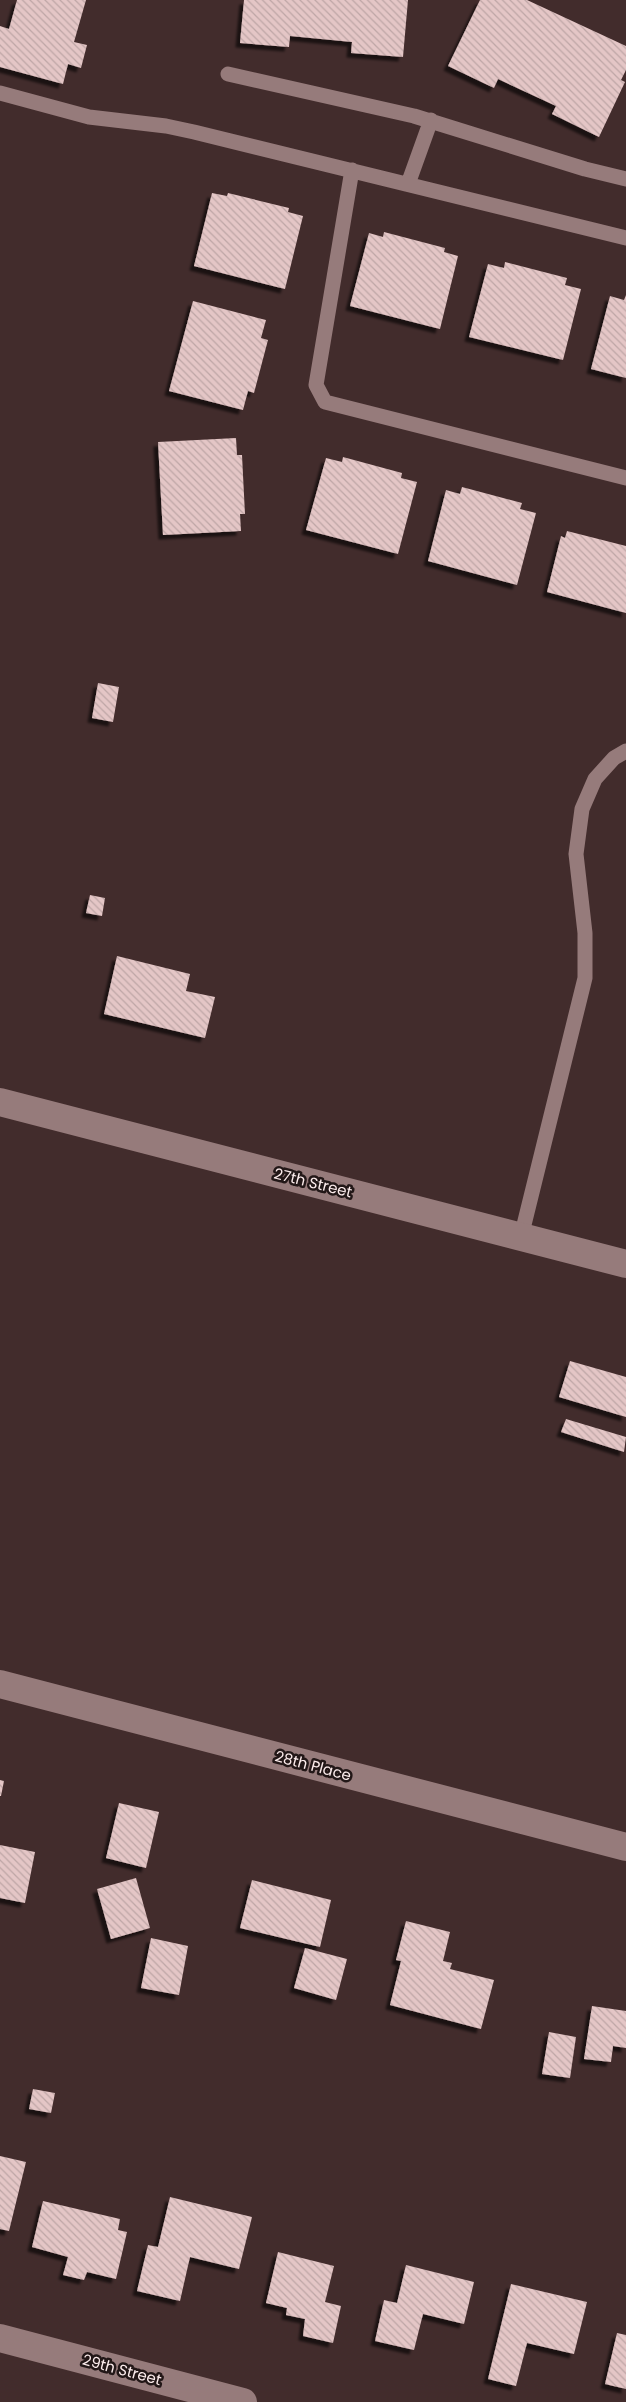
<svg xmlns="http://www.w3.org/2000/svg" width="626" height="2402" font-family="Poppins,sans-serif">
<defs>
<pattern id="building-back-hatch" width="6" height="6" patternUnits="userSpaceOnUse" patternTransform="scale(1.25)"><rect width="6" height="6" fill="#e4c6c6"/><path d="M-1 5l2 2M0 0l6 6M5-1l2 2" fill="none" stroke="#bea6a6"/></pattern>
<filter id="shadow"><feDropShadow dx="-4.5" dy="4.5" stdDeviation="1" flood-color="#0009"/></filter>
</defs>
<rect width="100%" height="100%" fill="#422c2c"/>
<path fill="url(#building-back-hatch)" filter="url(#shadow)" d="M17,0H86L74,42L87,45L81,68L68,64L63,84L0,67V26L9,29Z
M244,0H408L403,57L351,53L352,42L290,36L289,47L240,43Z
M480,0H527L626,46V70L621,80L625,82L599,137L552,114L556,106L498,79L494,88L448,66Z
M212,193L227,196L228,193L289,208L288,212L303,216L285,289L194,266Z
M384,232L445,248L444,252L458,256L440,329L350,306L369,233L383,237Z
M505,262L567,278L565,285L581,289L563,360L469,337L488,264L504,268Z
M626,295V378L591,369L610,296L624,300Z
M193,301L266,320L261,338L268,340L254,393L248,391L243,410L169,391Z
M236,438L237,455H242L245,514H240L241,531L163,535L158,442Z
M343,457L402,473L401,478L417,482L398,554L306,530L326,458L342,462Z
M462,487L522,503L520,509L536,513L517,585L428,561L446,490L460,494Z
M567,531L626,546V613L547,592L561,536L565,538Z
M98,683L119,687L113,722L92,718Z
M90,895L105,898L102,916L86,913Z
M117,956L190,974L186,991L215,997L205,1038L104,1014Z
M570,1361L626,1377V1417L559,1397Z
M566,1419L626,1437L624,1452L561,1432Z
M0,1780L4,1781L1,1796H0Z
M119,1803L159,1812L146,1868L106,1858Z
M0,1845L35,1852L25,1903L0,1898Z
M136,1878L150,1928L111,1939L97,1889Z
M252,1880L331,1900L320,1947L240,1928Z
M406,1921L450,1932L443,1961L452,1963L450,1969L494,1980L481,2029L390,2005L401,1961L396,1960Z
M151,1938L188,1946L179,1995L141,1988Z
M305,1948L347,1959L336,2000L294,1988Z
M592,2006L626,2011V2048L613,2046L611,2062L584,2059Z
M549,2032L576,2037L570,2078L542,2074Z
M33,2089L55,2093L51,2113L29,2109Z
M0,2156L26,2162L9,2231L0,2229Z
M170,2197L252,2217L239,2269L190,2257L180,2301L137,2291L148,2245L158,2247Z
M43,2201L120,2219L118,2230L127,2232L116,2279L87,2272L84,2280L63,2275L68,2257L32,2247Z
M278,2252L334,2266L325,2302L341,2306L333,2343L303,2336L305,2319L286,2315L287,2308L266,2303Z
M406,2265L474,2282L464,2324L423,2314L414,2350L375,2341L384,2300L397,2303Z
M511,2284L587,2302L574,2354L527,2343L516,2386L488,2379Z
M617,2333L626,2335V2389L605,2384Z"/>
<g fill="none" stroke-linecap="round" stroke-linejoin="round">
<path stroke="#967b7b" stroke-width="15" d="M228,74L414,116L585,169L626,179
M0,93L89,117L166,126L194,132L626,238
M352,170L316,385L325,402L626,478
M408,184L431,120
M521,1237L585,978V933L576,854L582,809L595,779L614,758L626,751"/>
<path stroke="#967b7b" stroke-width="28" d="M0,1684L626,1847
M0,2338L243,2402"/>
<path stroke="#967b7b" stroke-width="28" d="M0,1102L626,1264"/>
</g>
<g text-anchor="middle" stroke-width="5" stroke-linejoin="round" paint-order="stroke">
<g font-size="15" fill="#fcecec" stroke="#221717">
<text transform="translate(313 1183) rotate(14)" y="5">27th Street</text>
<text transform="translate(313 1766) rotate(15)" y="5">28th Place</text>
<text transform="translate(122 2370) rotate(15)" y="5">29th Street</text>
</g>
</g>
</svg>
